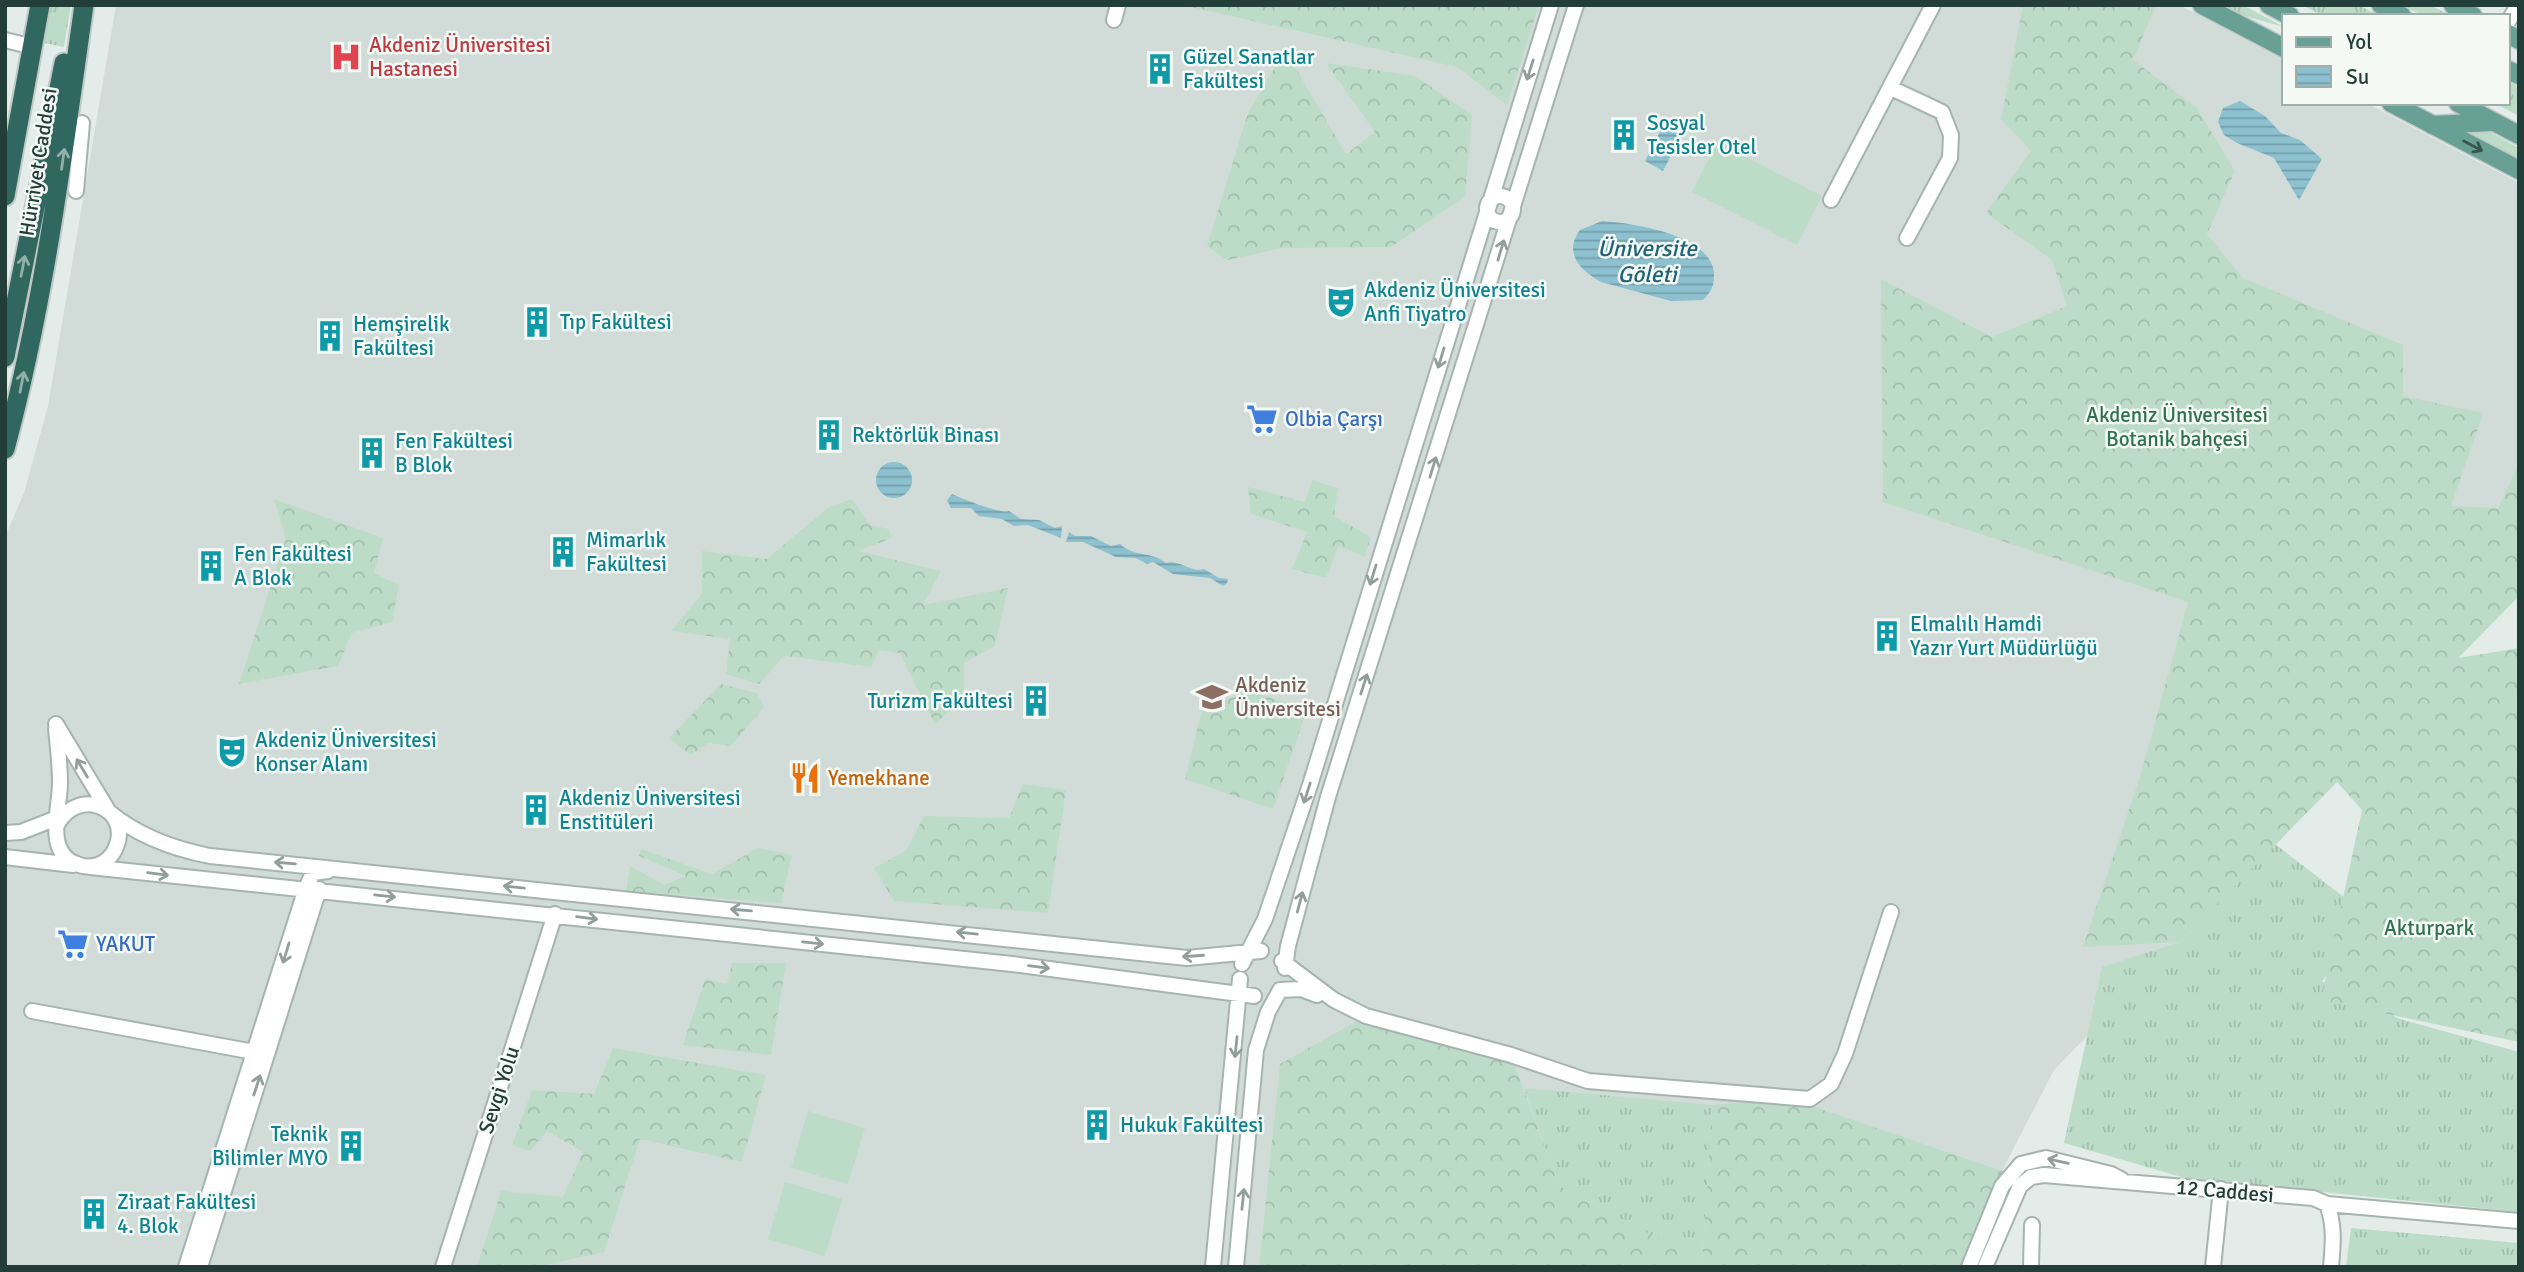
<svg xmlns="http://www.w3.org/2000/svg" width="2524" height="1272" font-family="Signika,sans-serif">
<defs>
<pattern id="grass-tufts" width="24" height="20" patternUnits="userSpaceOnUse" patternTransform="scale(1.75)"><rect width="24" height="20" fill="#bddcc7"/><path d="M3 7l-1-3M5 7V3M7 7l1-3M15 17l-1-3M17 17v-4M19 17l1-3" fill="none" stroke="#a2beac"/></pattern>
<pattern id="forest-crowns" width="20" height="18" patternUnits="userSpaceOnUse" patternTransform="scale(1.75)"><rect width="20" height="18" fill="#bddcc7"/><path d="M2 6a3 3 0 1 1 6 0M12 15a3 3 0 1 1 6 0" fill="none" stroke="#a2beac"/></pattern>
<pattern id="water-rules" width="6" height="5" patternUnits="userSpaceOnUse" patternTransform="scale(1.75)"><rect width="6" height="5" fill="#8dc1cf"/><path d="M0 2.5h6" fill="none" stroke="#739ea9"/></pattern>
</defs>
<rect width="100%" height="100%" fill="#e3ece9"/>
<path fill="#d1dcd8" d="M116,5H2179L2284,60V103H2366L2519,183V596L2054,1070L2002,1171L1963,1267H5V537L24,493L48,406Z"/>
<path fill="url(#grass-tufts)" d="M43,5H71L64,47L35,41Z
M2222,5H2243L2284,27L2238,14Z
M2302,5H2359L2379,16H2323Z
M2403,5H2430L2451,16H2423Z
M2508,82L2519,87V116L2494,103H2508Z
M2486,130L2519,148V160L2466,131Z
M2275,844L2375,921L2322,981L2400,1019L2519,1052V1212L2185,1178L2064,1143L2102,967L2180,942Z
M1524,1088L1712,1105L1702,1267H1686L1679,1250L1559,1186Z
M2351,1228L2519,1243V1267H2346Z"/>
<path fill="url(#forest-crowns)" d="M1182,5H1539L1507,105L1457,67Z
M2023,5H2156L2133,60L2197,108L2235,171L2207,234L2243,278L2403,345V396L2483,413L2451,506L2498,508L2519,464V596L2458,658L2519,648V1042L2321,1000L2362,810L2337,782L2180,942L2083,947L2140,777L2188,602L1883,502L1881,279L1992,337L2067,306L2052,260L1986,213L2031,151L2001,120Z
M1285,50L1346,154L1375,132L1326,63L1415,76L1472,115L1465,197L1391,247L1283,248L1227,260L1207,246L1248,113Z
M1312,480L1338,488L1334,516L1371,537L1365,557L1339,546L1326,578L1292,569L1307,532L1251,514L1248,487L1305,502Z
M274,499L383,538L374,573L399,585L392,622L352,633L338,666L239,684L286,538Z
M852,499L870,525L889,529L892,538L858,551L941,571L923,605L1008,588L995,646L964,663V698L935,724L900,653L879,650L871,667L784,656L759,684L726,674L730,639L671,631L702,594V551L767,559L829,507Z
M721,684L757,693L764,707L731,746L708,743L691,755L669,738Z
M1249,691L1307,709L1273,809L1185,779L1202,709Z
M1023,784L1066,790L1048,913L894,901L874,868L906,851L924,816L1009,818Z
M758,848L792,855L781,903L626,891L630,866L664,885L686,876L639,856L641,849L712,874Z
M732,963H786L771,1055L683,1045L705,979L727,984Z
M1366,1016L1511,1055L1559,1186L1680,1250L1686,1267H1259L1280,1064Z
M613,1048L766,1075L742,1162L640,1139L604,1252L549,1264L548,1267H477L501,1191L563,1197L583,1152L547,1131L530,1151L512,1145L532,1090L594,1094Z
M1789,1098L2002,1171L1963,1267H1702L1712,1105Z"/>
<path fill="#bddcc7" d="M1717,142L1822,196L1797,245L1692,192Z
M808,1111L865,1128L848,1184L791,1168Z
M785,1182L842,1199L825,1256L768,1239Z"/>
<path fill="url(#water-rules)" d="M2240,101L2265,116L2281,133L2300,140L2322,159L2299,200L2274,158L2237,143L2224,135L2218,122L2223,108Z
M1664,124L1682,134L1663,171L1645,161Z
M1602,221C1633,223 1716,235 1714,277C1714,287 1710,293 1703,300L1671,301L1601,282C1580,270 1563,253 1580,230Z
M876 480a18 18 0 1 1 36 0a18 18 0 1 1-36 0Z
M952,494C963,499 1000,514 1009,511L1021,519L1039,520L1055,528L1062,526L1061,538L1028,525L1014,526L1002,519L979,516L971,508H951L947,500Z
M1069,532L1075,536H1091L1111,546L1120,544C1135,558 1149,550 1166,563C1179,559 1190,573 1204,569L1219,578L1228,579L1227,583L1223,586L1210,578L1173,574L1153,562L1147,564L1136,558L1116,557L1083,542H1066Z"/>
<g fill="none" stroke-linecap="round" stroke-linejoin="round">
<defs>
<path id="minor" d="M1114,20L1118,5
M2508,22L2518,5
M5,40L25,45
M1891,88L1942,112L1951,135L1950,158L1907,238
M76,191L82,123
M1487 209a13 13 0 1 1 26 0a13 13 0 1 1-26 0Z
M1831,200L1933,5
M56,724L109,812C137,835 174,849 210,856L1187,958L1261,951
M56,729C58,747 60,765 60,783C60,808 44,853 77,864C83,867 91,867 98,865C106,862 113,855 116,847C132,809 78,785 57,825
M5,833L21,832L62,816
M5,857L73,865
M90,867L1012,964L1254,996
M1282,961L1334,1000L1366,1016L1511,1055L1588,1081L1810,1099L1831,1084L1845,1054L1891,912
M1242,964L1265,919L1310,785L1551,5
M1285,968L1288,946L1328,797L1576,5
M32,1011L254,1052
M2327,1204L2519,1221
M186,1267L306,888L313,873L328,871
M200,1267L319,889
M443,1267L555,914
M1213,1267L1240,979
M1236,1267L1256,1050L1268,1012L1280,990L1301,989L1317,995
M1969,1267L2002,1186L2021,1164L2046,1158L2111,1174L2122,1180
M1985,1267L2020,1186L2031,1177L2044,1175L2313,1198L2327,1204C2335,1226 2333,1244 2331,1267
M2031,1267L2032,1225
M2213,1267L2221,1189"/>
<path id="major" d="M2202,5L2284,48
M2269,5L2290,16
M2381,5L2402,16
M2453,5L2473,16
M2508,34L2519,40
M2508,70L2519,75
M2391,103L2519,170
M2458,103L2519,135
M2432,125L2491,122"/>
<path id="highway" d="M5,196L40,5
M5,357L64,63
M5,449C44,304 63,153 84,5"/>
</defs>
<use href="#minor" stroke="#a6b4b0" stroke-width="18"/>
<use href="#major" stroke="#c1c9c7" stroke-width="21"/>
<use href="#highway" stroke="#c1c9c7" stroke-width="23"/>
<use href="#minor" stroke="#fff" stroke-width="14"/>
<use href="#major" stroke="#69a095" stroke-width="18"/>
<use href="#highway" stroke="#306860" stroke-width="19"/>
</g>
<defs><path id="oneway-shaft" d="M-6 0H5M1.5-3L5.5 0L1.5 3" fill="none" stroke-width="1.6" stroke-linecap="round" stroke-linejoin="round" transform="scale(1.75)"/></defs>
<g stroke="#919e9c">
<use href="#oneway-shaft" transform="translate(1530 70) rotate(108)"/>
<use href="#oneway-shaft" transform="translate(1501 250) rotate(-73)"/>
<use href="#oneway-shaft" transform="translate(1441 358) rotate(107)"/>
<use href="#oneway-shaft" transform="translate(1433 467) rotate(-73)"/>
<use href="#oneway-shaft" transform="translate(1373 575) rotate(107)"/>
<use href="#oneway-shaft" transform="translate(1364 684) rotate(-72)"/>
<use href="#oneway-shaft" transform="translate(82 768) rotate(-121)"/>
<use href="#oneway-shaft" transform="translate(1307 793) rotate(108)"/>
<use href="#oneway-shaft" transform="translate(285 863) rotate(-175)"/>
<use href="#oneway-shaft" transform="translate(158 874) rotate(8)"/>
<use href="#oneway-shaft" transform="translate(514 887) rotate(-174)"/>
<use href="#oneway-shaft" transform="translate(385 896) rotate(6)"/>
<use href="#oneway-shaft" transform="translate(1300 902) rotate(-75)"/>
<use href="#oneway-shaft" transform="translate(741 910) rotate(-175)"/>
<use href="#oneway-shaft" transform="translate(587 918) rotate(7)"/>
<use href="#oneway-shaft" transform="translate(967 933) rotate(-174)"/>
<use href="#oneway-shaft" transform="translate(813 943) rotate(6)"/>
<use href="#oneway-shaft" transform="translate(286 953) rotate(107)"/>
<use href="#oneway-shaft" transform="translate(1193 956) rotate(176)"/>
<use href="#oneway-shaft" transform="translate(1039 967) rotate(7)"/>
<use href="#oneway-shaft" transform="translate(1236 1047) rotate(96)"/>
<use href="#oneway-shaft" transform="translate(257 1085) rotate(-72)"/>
<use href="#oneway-shaft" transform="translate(2058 1161) rotate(-167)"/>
<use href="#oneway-shaft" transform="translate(1243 1199) rotate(-84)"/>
</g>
<use stroke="#34564f" href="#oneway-shaft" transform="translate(2473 146) rotate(28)"/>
<g stroke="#92b0ab">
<use href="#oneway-shaft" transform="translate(63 159) rotate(-82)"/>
<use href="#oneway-shaft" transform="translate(23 266) rotate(-79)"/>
<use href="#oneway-shaft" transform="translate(22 382) rotate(-79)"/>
</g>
<defs>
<symbol id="hospital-bare" viewBox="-9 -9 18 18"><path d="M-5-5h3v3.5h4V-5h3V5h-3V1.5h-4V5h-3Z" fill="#e0444e" stroke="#f4f9f6" stroke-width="2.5" paint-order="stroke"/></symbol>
<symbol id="building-bare" viewBox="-9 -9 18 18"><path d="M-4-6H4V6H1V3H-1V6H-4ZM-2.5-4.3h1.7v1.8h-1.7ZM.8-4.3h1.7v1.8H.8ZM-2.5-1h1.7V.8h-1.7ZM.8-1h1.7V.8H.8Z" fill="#0f9aa8" stroke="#f4f9f6" stroke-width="2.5" paint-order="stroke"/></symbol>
<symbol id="theatre-bare" viewBox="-9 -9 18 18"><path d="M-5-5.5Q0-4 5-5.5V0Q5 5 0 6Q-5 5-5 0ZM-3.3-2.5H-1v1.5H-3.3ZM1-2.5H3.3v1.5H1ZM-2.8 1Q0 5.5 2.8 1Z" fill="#0f9aa8" stroke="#f4f9f6" stroke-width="2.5" paint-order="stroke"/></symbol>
<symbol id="supermarket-bare" viewBox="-9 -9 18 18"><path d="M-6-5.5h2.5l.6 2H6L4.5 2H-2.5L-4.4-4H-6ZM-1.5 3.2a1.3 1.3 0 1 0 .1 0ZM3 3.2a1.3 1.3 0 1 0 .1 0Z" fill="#3f7fe0" stroke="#f4f9f6" stroke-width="2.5" paint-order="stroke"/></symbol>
<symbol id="university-bare" viewBox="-9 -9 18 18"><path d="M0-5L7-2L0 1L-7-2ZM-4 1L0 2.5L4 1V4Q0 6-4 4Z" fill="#8d6e63" stroke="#f4f9f6" stroke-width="2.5" paint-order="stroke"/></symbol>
<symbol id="restaurant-bare" viewBox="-9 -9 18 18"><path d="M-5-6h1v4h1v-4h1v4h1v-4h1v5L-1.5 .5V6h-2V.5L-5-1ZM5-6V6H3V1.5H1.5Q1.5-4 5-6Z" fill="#e8710a" stroke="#f4f9f6" stroke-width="2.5" paint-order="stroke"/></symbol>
</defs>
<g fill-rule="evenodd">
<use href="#hospital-bare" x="324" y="35" width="44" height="44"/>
<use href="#building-bare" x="1138" y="47" width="44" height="44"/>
<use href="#building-bare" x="1602" y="113" width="44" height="44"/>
<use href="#theatre-bare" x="1319" y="280" width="44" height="44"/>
<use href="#building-bare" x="515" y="300" width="44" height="44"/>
<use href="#building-bare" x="308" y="314" width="44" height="44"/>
<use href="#supermarket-bare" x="1240" y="397" width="44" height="44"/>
<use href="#building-bare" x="807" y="413" width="44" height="44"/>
<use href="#building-bare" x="350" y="431" width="44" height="44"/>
<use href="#building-bare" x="541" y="530" width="44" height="44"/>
<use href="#building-bare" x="189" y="544" width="44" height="44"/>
<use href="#building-bare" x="1865" y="614" width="44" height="44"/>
<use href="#university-bare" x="1190" y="675" width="44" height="44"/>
<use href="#building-bare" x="1014" y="679" width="44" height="44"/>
<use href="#theatre-bare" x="210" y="730" width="44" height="44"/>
<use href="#restaurant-bare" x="783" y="756" width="44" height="44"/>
<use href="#building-bare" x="514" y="788" width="44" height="44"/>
<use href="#supermarket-bare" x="51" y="922" width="44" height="44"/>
<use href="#building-bare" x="1075" y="1103" width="44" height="44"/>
<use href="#building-bare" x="329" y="1124" width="44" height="44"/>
<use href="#building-bare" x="72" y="1192" width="44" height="44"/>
</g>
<g text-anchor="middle" stroke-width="5" stroke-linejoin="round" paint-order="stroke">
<g font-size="21" fill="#be3a42" stroke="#f4f9f6" text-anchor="start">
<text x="369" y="52">Akdeniz Üniversitesi<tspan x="369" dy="24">Hastanesi</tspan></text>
</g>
<g font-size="21" fill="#0d838f" stroke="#f4f9f6" text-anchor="start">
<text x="1183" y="64">Güzel Sanatlar<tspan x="1183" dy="24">Fakültesi</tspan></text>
<text x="1647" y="130">Sosyal<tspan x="1647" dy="24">Tesisler Otel</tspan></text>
<text x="1364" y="297">Akdeniz Üniversitesi<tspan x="1364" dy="24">Anfi Tiyatro</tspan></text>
<text x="560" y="329">Tıp Fakültesi</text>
<text x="353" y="331">Hemşirelik<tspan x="353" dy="24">Fakültesi</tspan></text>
<text x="852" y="442">Rektörlük Binası</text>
<text x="395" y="448">Fen Fakültesi<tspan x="395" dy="24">B Blok</tspan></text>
<text x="586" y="547">Mimarlık<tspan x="586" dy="24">Fakültesi</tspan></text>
<text x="234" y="561">Fen Fakültesi<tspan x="234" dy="24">A Blok</tspan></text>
<text x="1910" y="631">Elmalılı Hamdi<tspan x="1910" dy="24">Yazır Yurt Müdürlüğü</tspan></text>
<text x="1013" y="708" text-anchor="end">Turizm Fakültesi</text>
<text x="255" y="747">Akdeniz Üniversitesi<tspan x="255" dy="24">Konser Alanı</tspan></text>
<text x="559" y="805">Akdeniz Üniversitesi<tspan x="559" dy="24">Enstitüleri</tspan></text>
<text x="1120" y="1132">Hukuk Fakültesi</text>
<text x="328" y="1141" text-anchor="end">Teknik<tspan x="328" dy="24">Bilimler MYO</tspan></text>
<text x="117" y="1209">Ziraat Fakültesi<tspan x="117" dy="24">4. Blok</tspan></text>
</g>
<g font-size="21" fill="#233d38" stroke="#f4f9f6">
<text transform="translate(38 162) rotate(-81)" y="7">Hürriyet Caddesi</text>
<text transform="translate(499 1090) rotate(-72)" y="7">Sevgi Yolu</text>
<text transform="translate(2225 1191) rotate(5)" y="7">12 Caddesi</text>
</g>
<g font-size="21" fill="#2f724d" stroke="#f4f9f6">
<text x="2177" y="422">Akdeniz Üniversitesi<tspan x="2177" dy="24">Botanik bahçesi</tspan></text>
<text x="2429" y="935">Akturpark</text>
</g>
<g font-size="21" fill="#366cbe" stroke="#f4f9f6" text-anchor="start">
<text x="1285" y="426">Olbia Çarşı</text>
<text x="96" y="951">YAKUT</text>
</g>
<g font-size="21" fill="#785e54" stroke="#f4f9f6" text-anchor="start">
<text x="1235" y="692">Akdeniz<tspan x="1235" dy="24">Üniversitesi</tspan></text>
</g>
<g font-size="21" fill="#c56008" stroke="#f4f9f6" text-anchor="start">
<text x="828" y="785">Yemekhane</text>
</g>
<g font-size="23" font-style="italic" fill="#206377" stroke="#f4f9f6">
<text x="1647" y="256">Üniversite<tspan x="1647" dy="26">Göleti</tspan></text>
</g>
</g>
<rect width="2524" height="1272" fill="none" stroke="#233d38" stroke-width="14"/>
<rect x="2282" y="14" width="228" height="91" fill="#f4f9f6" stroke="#a0aeaa" stroke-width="2"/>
<rect x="2296" y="37" width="35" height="10" fill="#69a095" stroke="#a0aeaa" stroke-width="2"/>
<text x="2346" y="49" font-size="21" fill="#233d38">Yol</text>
<rect x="2296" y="66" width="35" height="21" fill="url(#water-rules)" stroke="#a0aeaa" stroke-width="2"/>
<text x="2346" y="84" font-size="21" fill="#233d38">Su</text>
</svg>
